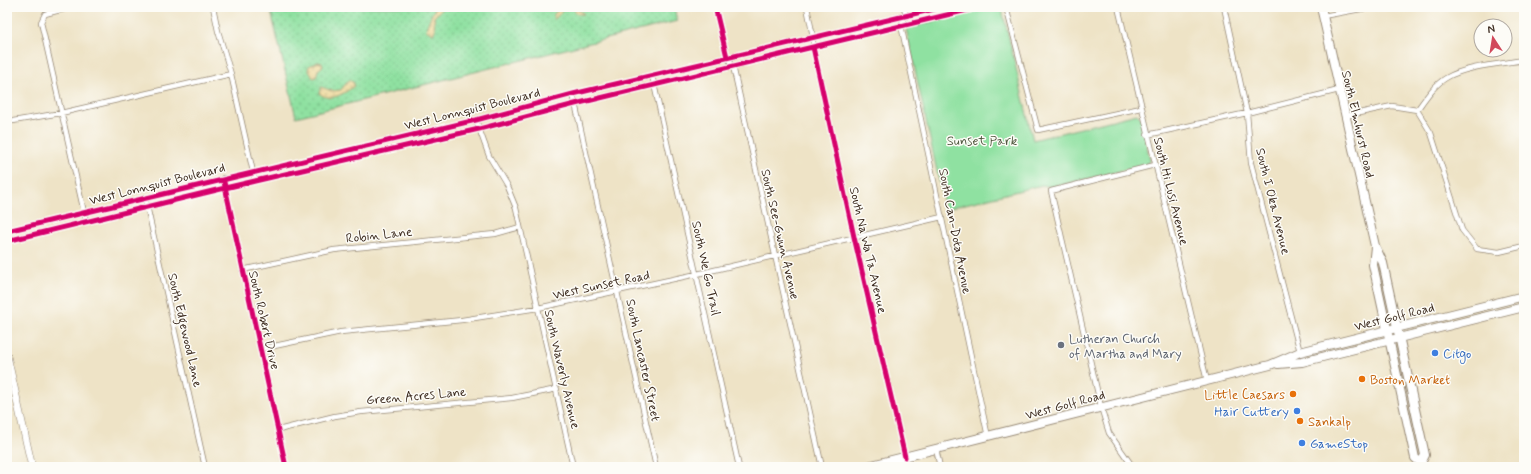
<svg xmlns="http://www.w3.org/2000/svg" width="1531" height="474" font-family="Mynerve,sans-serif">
<defs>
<pattern id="grass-dots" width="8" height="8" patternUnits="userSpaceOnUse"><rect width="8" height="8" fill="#8fe1a1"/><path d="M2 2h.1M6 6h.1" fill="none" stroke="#7cc18a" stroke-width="1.8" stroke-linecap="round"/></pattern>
<pattern id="sand-dots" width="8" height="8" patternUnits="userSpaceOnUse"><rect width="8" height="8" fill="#eeda9e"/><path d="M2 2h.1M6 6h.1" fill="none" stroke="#cdbb88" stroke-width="1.8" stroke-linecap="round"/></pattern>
</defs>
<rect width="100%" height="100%" fill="#fdfcf7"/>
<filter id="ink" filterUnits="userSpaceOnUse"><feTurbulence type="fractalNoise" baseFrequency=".025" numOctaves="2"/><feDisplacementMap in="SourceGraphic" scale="8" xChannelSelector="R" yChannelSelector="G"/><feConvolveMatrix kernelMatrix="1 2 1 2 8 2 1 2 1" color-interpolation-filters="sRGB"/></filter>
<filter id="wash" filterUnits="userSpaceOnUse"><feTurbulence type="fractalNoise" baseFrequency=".012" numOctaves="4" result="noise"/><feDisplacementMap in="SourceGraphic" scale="16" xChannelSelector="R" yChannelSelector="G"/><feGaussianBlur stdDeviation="0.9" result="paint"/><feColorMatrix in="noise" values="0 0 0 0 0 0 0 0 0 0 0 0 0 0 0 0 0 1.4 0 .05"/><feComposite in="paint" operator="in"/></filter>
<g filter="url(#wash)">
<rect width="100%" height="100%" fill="#eee3c6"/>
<path fill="url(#grass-dots)" stroke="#658660" d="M270,7H674L677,21L296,117Z"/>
<path fill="url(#sand-dots)" stroke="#94825e" d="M436,7H443L434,17L435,30L433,34L426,30C428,21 432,14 436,7Z
M562,7H575L584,14H578C576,13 575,11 574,9C566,3 558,16 554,20V14Z
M318,62L322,63L323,66L318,70L316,77L313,78L308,69L309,66Z
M349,80L354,83V86C345,93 330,103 319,93L321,87L332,91L341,90Z"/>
<path fill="#8fe1a1" stroke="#658660" d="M991,7H1000L1002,9L1033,140L1137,114L1141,118L1150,160L1146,165L1052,187L1042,185L945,209L906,28Z"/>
</g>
<g filter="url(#ink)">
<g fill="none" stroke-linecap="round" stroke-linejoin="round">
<defs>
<path id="minor" d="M72,7L45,14L41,22L86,221
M213,7L218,31L231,74L255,181
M715,7L727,57L733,66L822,467
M807,7L813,37V47L854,237L905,457
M904,7L906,16L901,25L988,437
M1006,7L1038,130L1141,108
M1118,7L1207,381
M1224,7L1247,113L1251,163L1300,352
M1323,16L1372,7
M652,75L739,467
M573,94L656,467
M1417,110L1431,133L1462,230L1477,249L1499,252L1524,246
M1417,110C1425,99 1434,85 1446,78C1466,66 1501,64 1524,60
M1345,116L1392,106L1417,110
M476,120L489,156L507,186L516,208L573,467
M7,122L61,113L231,74
M1147,135L1247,113L1339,90
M223,178L286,467
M145,197L205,467
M7,231L476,120L573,94L943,7
M7,241L225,188L479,129L575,104L980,7
M242,270L334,250L495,234L520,227
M260,349L341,332L462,320L538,308L697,274L942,217
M278,430L335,416L361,412L512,398L557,389
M936,449L940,467
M1133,467L1109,433L1101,407L1051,191L1155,165"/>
<path id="secondary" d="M7,356L32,467"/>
<path id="primary" d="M1321,7L1375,246L1383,263L1425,455L1421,463
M1375,247L1373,265L1415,458L1421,463L1422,467
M1278,364L1302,362L1524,307
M864,467L1270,365L1300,352L1524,296"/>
</defs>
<use href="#minor" stroke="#948672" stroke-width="6"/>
<use href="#secondary" stroke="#948672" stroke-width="8"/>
<use href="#primary" stroke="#948672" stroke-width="10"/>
<use href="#minor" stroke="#fff" stroke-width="4.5"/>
<use href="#secondary" stroke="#fff" stroke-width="7"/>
<use href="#primary" stroke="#fff" stroke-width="8"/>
<defs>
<path id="cycleway" d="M715,7L727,57
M813,47L854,237L905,457
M224,182L286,467
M7,231L476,120L573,94L943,7
M7,241L225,188L479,129L575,104L980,7"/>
</defs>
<use href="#cycleway" stroke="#fdfcf7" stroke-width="8"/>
<use href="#cycleway" stroke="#d6006c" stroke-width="5"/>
</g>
</g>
<circle fill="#6b7280" stroke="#fdfcf7" stroke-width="1.5" cx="1061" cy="345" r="4"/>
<g fill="#3f7fe0" stroke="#fdfcf7" stroke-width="1.5">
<circle cx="1435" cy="353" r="4"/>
<circle cx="1297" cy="411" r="4"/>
<circle cx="1302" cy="443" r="4"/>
</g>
<g fill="#e8710a" stroke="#fdfcf7" stroke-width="1.5">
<circle cx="1362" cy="379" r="4"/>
<circle cx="1293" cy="394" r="4"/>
<circle cx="1300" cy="421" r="4"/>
</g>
<g text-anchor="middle" stroke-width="3" stroke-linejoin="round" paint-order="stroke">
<g font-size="13" fill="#3b2a1e" stroke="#fdfcf7">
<text transform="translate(472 108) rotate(-14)" y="5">West Lonnquist Boulevard</text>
<text transform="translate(1359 124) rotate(77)" y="5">South Elmhurst Road</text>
<text transform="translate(157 183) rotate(-14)" y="5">West Lonnquist Boulevard</text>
<text transform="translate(1172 191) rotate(76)" y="5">South Hi Lusi Avenue</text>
<text transform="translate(1274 201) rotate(76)" y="5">South I Oka Avenue</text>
<text transform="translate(956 231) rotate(79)" y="5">South Can-Dota Avenue</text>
<text transform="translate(379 234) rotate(-6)" y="5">Robin Lane</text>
<text transform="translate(781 234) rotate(77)" y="5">South See-Gwun Avenue</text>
<text transform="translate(869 250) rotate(77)" y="5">South Na Wa Ta Avenue</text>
<text transform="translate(707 268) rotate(78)" y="5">South We Go Trail</text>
<text transform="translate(601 284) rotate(-12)" y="5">West Sunset Road</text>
<text transform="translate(1394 316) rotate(-14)" y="5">West Golf Road</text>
<text transform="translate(265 320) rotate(77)" y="5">South Robert Drive</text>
<text transform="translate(186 330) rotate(77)" y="5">South Edgewood Lane</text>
<text transform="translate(644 360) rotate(78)" y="5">South Lancaster Street</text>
<text transform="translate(563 369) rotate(77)" y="5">South Waverly Avenue</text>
<text transform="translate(416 395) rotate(-5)" y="5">Green Acres Lane</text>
<text transform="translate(1065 404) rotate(-15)" y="5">West Golf Road</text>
</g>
<g font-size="13" fill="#50583f" stroke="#fdfcf7">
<text x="982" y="145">Sunset Park</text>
</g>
<g font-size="13" fill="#5b616d" stroke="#fdfcf7" text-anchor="start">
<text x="1069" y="343">Lutheran Church<tspan x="1069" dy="15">of Martha and Mary</tspan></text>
</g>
<g font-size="13" fill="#366cbe" stroke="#fdfcf7" text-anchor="start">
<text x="1443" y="358">Citgo</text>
<text x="1289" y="416" text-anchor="end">Hair Cuttery</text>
<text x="1310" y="448">GameStop</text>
</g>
<g font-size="13" fill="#c56008" stroke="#fdfcf7" text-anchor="start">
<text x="1370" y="384">Boston Market</text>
<text x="1285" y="399" text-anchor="end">Little Caesars</text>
<text x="1308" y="426">Sankalp</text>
</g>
</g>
<rect width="1531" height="474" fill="none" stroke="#fdfcf7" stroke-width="24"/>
<g transform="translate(1493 38) rotate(348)"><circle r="19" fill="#fdfcf7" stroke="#afa8a0"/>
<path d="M0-3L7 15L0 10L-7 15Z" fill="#d1495b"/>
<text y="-6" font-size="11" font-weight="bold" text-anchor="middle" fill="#3b2a1e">N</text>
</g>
</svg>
